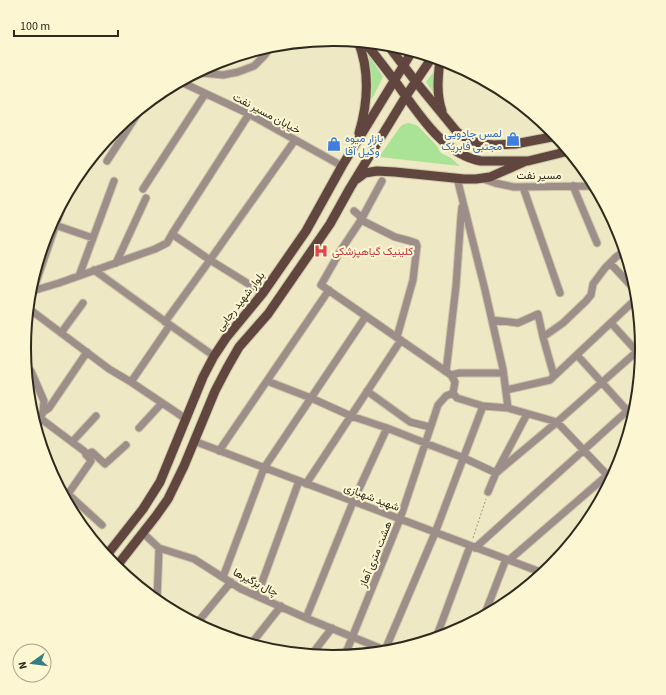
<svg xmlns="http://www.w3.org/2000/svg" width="666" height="695" font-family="'Source Sans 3',Vazirmatn,sans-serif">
<rect width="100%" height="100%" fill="#efe8c5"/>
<path fill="#aae296" d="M368,54L383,77L372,99V76Z
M435,70L433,92L426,82Z
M409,123L416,125L419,127L437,146L439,150L441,153L451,158L460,166L379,157L400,127L404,124Z"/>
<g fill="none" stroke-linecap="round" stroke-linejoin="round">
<defs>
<path id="minor" d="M179,81L249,114L342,166
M182,82L202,73L223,75L238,72L254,66L264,56L272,45
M107,161L142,107
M457,178L485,290L503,369L508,408
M483,179L495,183L514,187L596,186
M382,181L361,220L395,237L410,241L416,243L417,246L413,280L397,337
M573,186L597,243
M523,187L560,293
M143,189L205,94
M354,211L360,216L361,220L341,250L321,285L451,375L455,382L453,393L457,398L483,406L508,408L557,422L611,479
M55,225L93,238
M172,234L249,114
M116,263L146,198
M610,263L636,291
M94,270L170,325L214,356
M79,276L114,181
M33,291L66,195
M29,292L59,283L155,249L167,243L172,234L210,260L263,293
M28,308L109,369L131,382L186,419
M492,320L518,323L538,314L543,337L554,376
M165,322L210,260L295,140
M611,323L641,356
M61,333L83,303
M543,337L563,323L586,301L591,295L593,284L605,268L616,257L625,251
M577,355L633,417
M26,368L31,371L44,401L43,412L36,428
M446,372L456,286L461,216L462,207
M451,375L459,373H503
M267,381L311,398L351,416L387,428L425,443L464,458L496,473L557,422L642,347
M131,382L170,325
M506,390L550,380L637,298
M367,391L410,422L430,427
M43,412L49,408L87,352
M40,418L84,451L91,461L68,494
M139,428L162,403
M194,441L543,573
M72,442L96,416
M219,451L329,290
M86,455L92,452L105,464L126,445
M306,484L401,340
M488,492L496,473L527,414
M63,495L68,494L102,525
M143,533L159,548L194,559L241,589L306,618L387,651
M475,548L636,403
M509,560L618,466
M542,573L555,562
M223,577L264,468L366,316
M534,580L538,571
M257,596L299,481
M157,601L159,548
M484,616L506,559
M306,618L353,502L387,428
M197,623L231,582
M436,638L470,546
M253,641L262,647
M251,644L281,606
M385,650L435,533L483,406
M312,654L332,628
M345,655L400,519L438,405L446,396L453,393"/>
<path id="major" d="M358,41C370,71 368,103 359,133
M365,42C375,55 385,68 395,81C417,111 442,154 481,161H528L569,151
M387,44L416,82L457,132L469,140L482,144L494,145L515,144L557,136
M440,59C438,77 436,94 442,111
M357,179L365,173L377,171L395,172L464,179H476L490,177L524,162
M106,556L143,509L160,482L203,377L214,356L226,338L263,293L306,231L342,166L413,50
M116,567L156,516L168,499L184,466L215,391L227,368L239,347L268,314L330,224L350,188L406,96L433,56"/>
</defs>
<use href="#minor" stroke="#ccc6a7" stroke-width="9"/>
<use href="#major" stroke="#ccc6a7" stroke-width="11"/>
<path stroke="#a09b81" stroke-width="1" stroke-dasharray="2 2" stroke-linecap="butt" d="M473,538L486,499"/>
<use href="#minor" stroke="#9e8e89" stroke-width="7"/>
<use href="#major" stroke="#61463f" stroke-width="9"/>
</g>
<defs>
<symbol id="shop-bare" viewBox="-9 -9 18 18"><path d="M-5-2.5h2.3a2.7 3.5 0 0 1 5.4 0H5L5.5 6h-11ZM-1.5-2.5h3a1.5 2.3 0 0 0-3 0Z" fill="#3f7fe0" stroke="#fcf6d2" stroke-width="2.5" paint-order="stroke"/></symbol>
<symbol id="hospital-bare" viewBox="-9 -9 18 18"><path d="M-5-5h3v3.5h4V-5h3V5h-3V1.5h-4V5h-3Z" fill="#e0444e" stroke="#fcf6d2" stroke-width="2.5" paint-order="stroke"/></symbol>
</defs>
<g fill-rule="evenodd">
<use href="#shop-bare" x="503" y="129" width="20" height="20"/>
<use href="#shop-bare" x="324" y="134" width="20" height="20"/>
<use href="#hospital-bare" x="311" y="241" width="20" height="20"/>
</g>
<g text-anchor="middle" stroke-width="4" stroke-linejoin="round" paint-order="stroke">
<g font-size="11" fill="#2e2b1e" stroke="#fcf6d2">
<text transform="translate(267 113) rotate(28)" y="4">خیابان مسیر نفت</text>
<text x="539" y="179">مسیر نفت</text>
<text transform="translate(240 301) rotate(-52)" y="4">بلوار شهید رجایی</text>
<text transform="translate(372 497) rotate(21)" y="4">شهید شهبازی</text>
<text transform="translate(375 554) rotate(-68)" y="4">هشت متری آهاز</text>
<text transform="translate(256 582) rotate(27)" y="4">چال بزگیرها</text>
</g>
<g font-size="11" fill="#366cbe" stroke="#fcf6d2" text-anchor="end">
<text x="502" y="137">لمس جادویی<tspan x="502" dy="13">مجتبی فابریک</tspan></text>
<text x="345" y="142" text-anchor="start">بازار میوه<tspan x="345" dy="13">وکیل آقا</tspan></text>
</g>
<g font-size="11" fill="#be3a42" stroke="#fcf6d2" text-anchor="start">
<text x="332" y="255">کلینیک گیاهپزشکی</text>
</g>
</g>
<path d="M0 0H666V695H0ZM31 348a302 302 0 1 1 604 0a302 302 0 1 1-604 0Z" fill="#fcf6d2" fill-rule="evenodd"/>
<path fill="none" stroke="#2e2b1e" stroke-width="2" d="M31 348a302 302 0 1 1 604 0a302 302 0 1 1-604 0Z"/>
<g transform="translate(32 663) rotate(256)"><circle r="19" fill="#fcf6d2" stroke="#aaa58a"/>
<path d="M0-3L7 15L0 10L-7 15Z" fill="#357e84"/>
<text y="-6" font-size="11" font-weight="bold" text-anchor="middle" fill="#2e2b1e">N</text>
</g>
<path d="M14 30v6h104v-6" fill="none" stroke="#2e2b1e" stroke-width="2"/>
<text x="20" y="30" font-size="12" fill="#2e2b1e" stroke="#fcf6d2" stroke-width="3" paint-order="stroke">100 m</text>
</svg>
